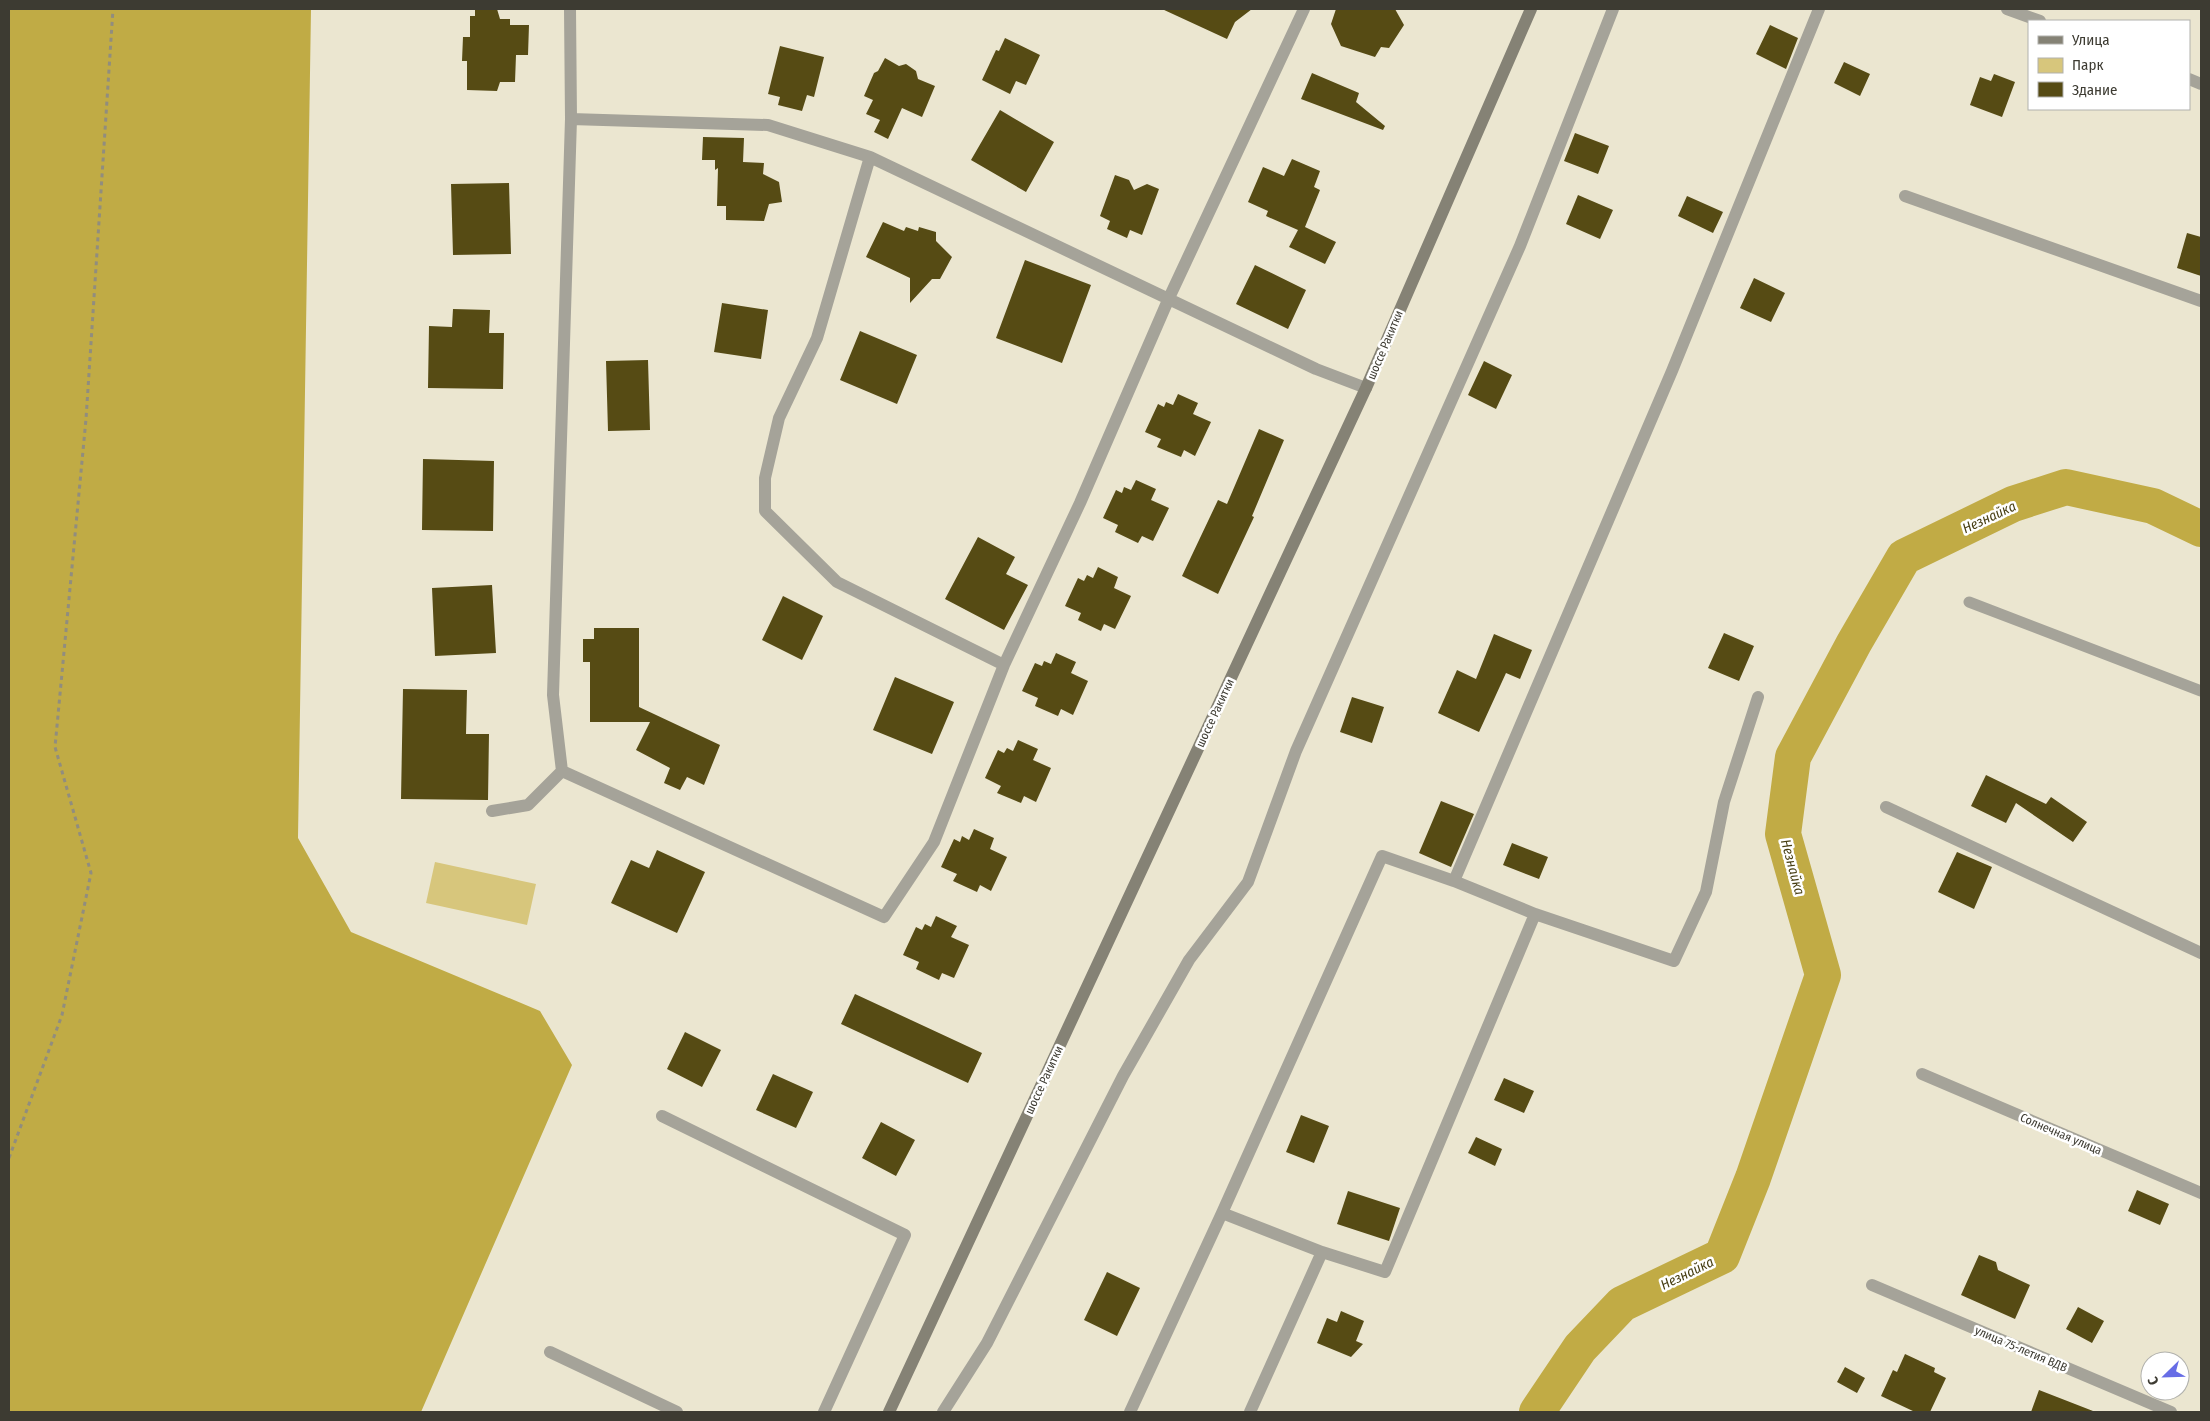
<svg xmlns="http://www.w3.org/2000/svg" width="2210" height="1421" font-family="'Fira Sans Condensed',sans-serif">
<rect width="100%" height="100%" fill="#ebe6d0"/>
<path fill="#d7c67c" d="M435,862L536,884L527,925L426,903Z"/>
<path fill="#c0ab45" d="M9,9H311L298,838L351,932L540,1011L572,1065L421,1412H9Z"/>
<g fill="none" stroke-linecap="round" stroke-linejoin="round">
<path stroke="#c1ab45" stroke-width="36" d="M1537,1412L1580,1348L1622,1304L1722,1256L1753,1178L1823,975L1783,834L1793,757L1854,643L1904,557L2013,504L2066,487L2153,506L2201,529"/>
</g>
<path fill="#564b14" d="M475,9H497L500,19H510V25H529L528,55H516L515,82H500L497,91L467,90V61H462L463,37H470V16H475Z
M1162,9H1252L1235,22L1227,39Z
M1336,9H1395L1404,25L1389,48L1381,47L1375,57L1341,46L1331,24Z
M1770,25L1798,38L1786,69L1756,54Z
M1005,38L1040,55L1026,85L1016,81L1010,94L982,80L996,50L999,51Z
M780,46L824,57L814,97L807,95L802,111L778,105L780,97L768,94Z
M885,58L899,66L906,64L916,71L918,79L935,86L922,117L902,108L888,139L874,132L880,120L866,114L873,100L864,96L874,73L878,71Z
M1844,62L1870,74L1860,96L1834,83Z
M1312,73L1359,93L1356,102L1385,126L1383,130L1301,99Z
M1994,74L2015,82L2002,117L1970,105L1980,77L1991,81Z
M1000,110L1054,142L1026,192L971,160Z
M1575,133L1609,146L1598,174L1564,161Z
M703,137L744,138L743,162L764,163L763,174L779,182L782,202L769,204L764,221L726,220V206H717L718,168L715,170V160H702Z
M1292,159L1320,171L1314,187L1320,190L1305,227L1336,242L1325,264L1289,247L1298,230L1266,216L1268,211L1248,202L1263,167L1284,176Z
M1115,175L1129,180L1134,190L1147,184L1159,189L1142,235L1130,230L1127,238L1107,229L1110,221L1100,216Z
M509,183L511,254L453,255L451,184Z
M1578,195L1613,210L1600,239L1566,224Z
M1687,196L1723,212L1713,233L1678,216Z
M883,222L904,231L906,227L918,231L919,227L936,232V241L952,257L940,279H932L910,303V278L866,257Z
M2187,233L2201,237V276L2177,268Z
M1025,260L1091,285L1062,363L996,338Z
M1255,265L1306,290L1288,329L1236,304Z
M1754,278L1785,293L1771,322L1740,308Z
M722,303L768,310L761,359L714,352Z
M453,309L490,310L489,333H504L503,389L428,388L429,326L452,327Z
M860,331L917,355L897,404L840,380Z
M648,360L650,430L608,431L606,361Z
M1484,361L1512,375L1496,409L1468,395Z
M1178,394L1198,403L1193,414L1211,422L1195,456L1184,450L1181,457L1157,447L1161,439L1145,432L1158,404L1164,407L1166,402L1173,405Z
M1259,429L1284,440L1252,516L1254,517L1218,594L1182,576L1218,500L1227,504Z
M423,459L494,461L493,531L422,530Z
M1136,480L1156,489L1151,500L1169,508L1153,541L1142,536L1138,543L1115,532L1118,525L1103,518L1116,490L1122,493L1124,487L1131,490Z
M978,537L1015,557L1006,574L1028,585L1004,630L945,599Z
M1098,567L1118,577L1114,588L1131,596L1115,629L1104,624L1101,631L1078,620L1081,613L1065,606L1078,578L1084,581L1087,575L1093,578Z
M492,585L496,653L435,656L432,588Z
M783,596L823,616L802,660L762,640Z
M594,628H639V707L720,745L704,785L687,777L680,790L664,783L670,768L636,750L650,722H590V662H583V639H594Z
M1724,633L1754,646L1739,681L1708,668Z
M1494,634L1532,650L1520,679L1506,673L1479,732L1438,713L1457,670L1476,679Z
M1056,653L1076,662L1071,673L1088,681L1073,715L1061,709L1058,716L1035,706L1038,698L1022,691L1035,663L1042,666L1044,661L1051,664Z
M895,677L954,702L932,754L873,730Z
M403,689L467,690L466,734H489L488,800L401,799Z
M1352,697L1384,707L1372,743L1340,732Z
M1018,740L1038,749L1033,760L1051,768L1036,802L1024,796L1021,803L997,793L1001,786L985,778L998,750L1004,753L1007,748L1013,751Z
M1986,775L2046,804L2051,797L2087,822L2073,842L2016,803L2006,823L1971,806Z
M1441,801L1474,814L1451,867L1419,853Z
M974,829L994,838L990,849L1007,857L991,891L980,885L977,892L953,881L957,874L941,867L954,839L960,842L962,836L969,840Z
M1512,843L1548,857L1539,879L1503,865Z
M657,850L705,872L677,933L611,903L631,860L649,868Z
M1957,852L1992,867L1974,909L1938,892Z
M936,916L957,926L951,937L969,945L954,978L942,973L939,980L916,969L919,962L903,955L916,927L922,930L925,924L931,927Z
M855,994L982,1053L968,1083L841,1024Z
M685,1032L721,1050L702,1087L667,1069Z
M773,1074L813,1092L796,1128L756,1110Z
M1504,1078L1534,1091L1524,1113L1494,1100Z
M1301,1115L1329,1126L1314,1163L1286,1152Z
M881,1122L915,1140L896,1176L862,1158Z
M1476,1137L1502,1149L1495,1166L1468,1153Z
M2137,1190L2169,1204L2160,1225L2128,1211Z
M1348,1191L1400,1208L1389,1241L1337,1224Z
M1979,1255L1996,1262L1998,1270L2030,1285L2015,1319L1961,1295Z
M1107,1272L1140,1288L1117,1336L1084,1320Z
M2078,1307L2104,1321L2092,1343L2066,1329Z
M1341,1311L1364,1321L1356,1341L1363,1344L1351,1357L1317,1343L1327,1318L1337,1322Z
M1905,1354L1935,1368L1934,1372L1946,1378L1930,1412H1915L1881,1396L1893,1370L1897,1372Z
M1845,1367L1865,1378L1857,1393L1837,1382Z
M2039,1390L2093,1411V1412H2031Z"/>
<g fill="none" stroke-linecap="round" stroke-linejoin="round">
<path stroke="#918d7e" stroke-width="3" stroke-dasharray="4 4" stroke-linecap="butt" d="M9,1158L62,1015L91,873L55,747L86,419L113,9"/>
<path stroke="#a5a399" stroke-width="11" d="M1969,602L2201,691"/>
<path stroke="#a5a399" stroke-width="12" d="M2007,9L2040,21
M2189,79L2201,84
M571,119L768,125L870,157L1316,369L1366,388
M870,157L817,338L779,418L765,478V511L837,582L1004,665
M1905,196L2201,301
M562,771L553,695L571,119L570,9
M1886,807L2201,953
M492,811L528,805L562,771L884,917L934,842L1004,665L1080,503L1169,298L1304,9
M1454,881L1672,371L1819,9
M1922,1074L2201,1193
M662,1116L905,1235L824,1412
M1222,1213L1322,1252L1385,1272L1535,914
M1872,1285L2171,1412
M550,1352L677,1412
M943,1412L987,1343L1123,1076L1189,960L1248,882L1296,751L1520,246L1613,9
M1130,1412L1222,1213L1382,856L1454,881L1535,914L1674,961L1706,892L1724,802L1758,697
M1250,1412L1322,1252"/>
<path stroke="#858275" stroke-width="12" d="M889,1412L1366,388L1531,9"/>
</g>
<g text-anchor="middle" stroke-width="5" stroke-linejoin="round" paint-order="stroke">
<g font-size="12" fill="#3d3b32" stroke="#fff">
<text transform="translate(1385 345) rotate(-67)" y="4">шоссе Ракитки</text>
<text transform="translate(1215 713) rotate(-65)" y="4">шоссе Ракитки</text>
<text transform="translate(1044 1080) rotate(-65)" y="4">шоссе Ракитки</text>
<text transform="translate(2061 1134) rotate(23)" y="4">Солнечная улица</text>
<text transform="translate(2021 1349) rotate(23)" y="4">улица 75-летия ВДВ</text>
</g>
<g font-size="14" font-style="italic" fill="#473e13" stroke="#fff">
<text transform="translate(1989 517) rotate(-25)" y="5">Незнайка</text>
<text transform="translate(1793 867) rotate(75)" y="5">Незнайка</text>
<text transform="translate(1687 1273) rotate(-26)" y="5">Незнайка</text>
</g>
</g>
<rect width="2210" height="1421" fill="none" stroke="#3d3b32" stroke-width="20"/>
<rect x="2028" y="20" width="162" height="90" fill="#ffffff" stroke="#b1b1ad"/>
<rect x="2038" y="36" width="25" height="8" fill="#858275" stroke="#b1b1ad"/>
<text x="2072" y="45" font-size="15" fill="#3d3b32">Улица</text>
<rect x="2038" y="58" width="25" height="15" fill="#d7c67c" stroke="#b1b1ad"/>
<text x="2072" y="70" font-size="15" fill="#3d3b32">Парк</text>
<rect x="2038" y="82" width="25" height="15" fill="#564b14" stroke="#b1b1ad"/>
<text x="2072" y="95" font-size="15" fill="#3d3b32">Здание</text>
<g transform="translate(2165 1376) rotate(247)"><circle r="24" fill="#ffffff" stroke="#b1b1ad"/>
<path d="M0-4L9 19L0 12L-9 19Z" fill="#676de6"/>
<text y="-8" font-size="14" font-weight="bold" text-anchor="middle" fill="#3d3b32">С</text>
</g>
</svg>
